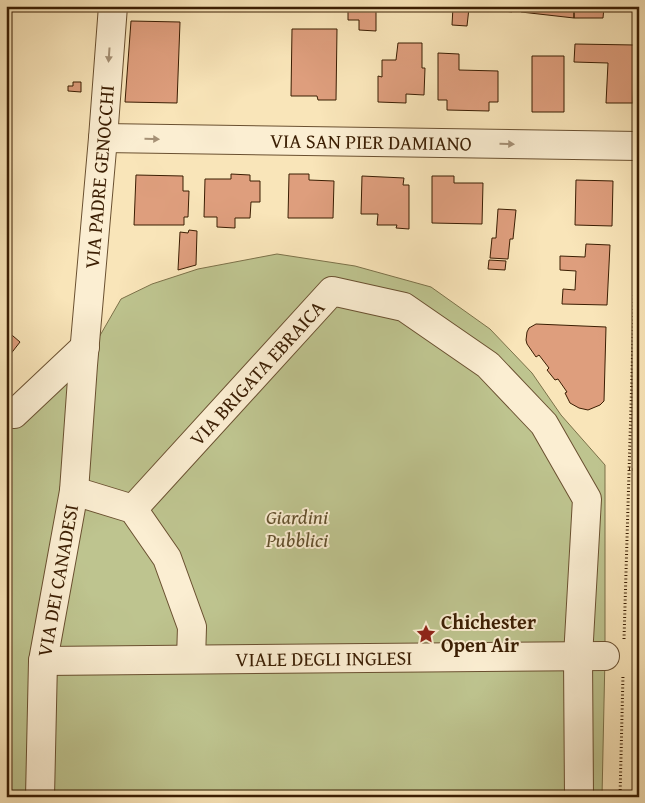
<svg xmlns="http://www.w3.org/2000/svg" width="645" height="803" font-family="'Gentium Book Plus',serif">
<rect width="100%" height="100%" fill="#f9e5b9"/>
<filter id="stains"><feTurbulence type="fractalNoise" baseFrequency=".004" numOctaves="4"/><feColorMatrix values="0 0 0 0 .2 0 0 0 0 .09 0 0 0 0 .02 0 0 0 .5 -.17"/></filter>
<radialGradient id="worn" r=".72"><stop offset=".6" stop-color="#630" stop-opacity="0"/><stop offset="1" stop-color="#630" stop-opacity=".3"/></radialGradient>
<path fill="#bec48f" stroke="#7c7149" d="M277,254L355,266L431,287L490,329L532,373L561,415L605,465V656L602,797H6V429L14,428L83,365L121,299L152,284L198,269Z"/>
<path fill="#de9e7d" stroke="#3b1e03" d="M348,6H376V31L359,30V20H348Z
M479,6H513L512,12L478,8Z
M520,6H574V18L521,12Z
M574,6L604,7L603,18H574Z
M592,6H636V11L615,10V7Z
M453,7L469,8L467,26L452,25Z
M131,21L180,22L177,103L125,102Z
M292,29H337L336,100H318L317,96H291Z
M398,43H422V68H425L424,95L406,94V103L378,102V76L382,77V60H396Z
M575,44L635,45L633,103H606L608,63L574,62Z
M438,53L459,54V70L498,71V102H489V111L447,110V100H438Z
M532,56H564V112H532Z
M73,82H81V92L68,91V86H73Z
M231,174L250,175V181H260V202H251L250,218H235V228L217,227V217H204L205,179H231Z
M289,174H309V180L334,181L333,218H288Z
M136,175L183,176V191H189L188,217H184V225H134Z
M362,176L404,178L403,185H409V229L396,228L397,225H377L378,214H361Z
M432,176H454V183H483L482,224L432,223Z
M576,180L613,181L612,226L575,225Z
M498,209L516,210L513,239H510L508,259L490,258L492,238H496Z
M189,230L197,231L196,265L178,270L180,232L188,233Z
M586,244L610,245L607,305L562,304L563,289L575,290L576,271L560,270V256L585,257Z
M489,260L506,261L505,270L488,269Z
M536,324L606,327L604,401L600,405L588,410L579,408L570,403L565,393L567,392L558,379L555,380L547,370L549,368L539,355L536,357L527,344L526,340L527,332L529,328Z
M6,330L20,342L6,360Z"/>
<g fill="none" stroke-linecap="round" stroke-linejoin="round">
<defs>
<g id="minor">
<path id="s1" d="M103,138L639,146"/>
<path d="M6,413L14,414L85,347"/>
<path d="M74,491L133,509L167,558L192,627L191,659"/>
<path id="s2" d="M133,509L332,291L404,307L488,365L544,424L587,499L578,657L579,797"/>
<path id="s3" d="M43,661L605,656"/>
<path id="s4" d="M40,797L43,661L74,491L83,365L103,138L113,6"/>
</g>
</defs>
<use href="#minor" stroke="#6a5030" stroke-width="30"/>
<path stroke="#3b1e03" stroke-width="3" stroke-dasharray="1 2.5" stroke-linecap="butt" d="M629,469L639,470
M624,639L638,173
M620,797L623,675"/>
<use href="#minor" stroke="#fbeed2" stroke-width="28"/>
</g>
<defs><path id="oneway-solid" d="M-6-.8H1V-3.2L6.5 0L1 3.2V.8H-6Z" transform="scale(1.25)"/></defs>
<g fill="#a59075">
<use href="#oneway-solid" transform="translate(109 55) rotate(94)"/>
<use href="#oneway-solid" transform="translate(152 139) rotate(1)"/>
<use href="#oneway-solid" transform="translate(507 144) rotate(1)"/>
</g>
<defs>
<symbol id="sight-bare" viewBox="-9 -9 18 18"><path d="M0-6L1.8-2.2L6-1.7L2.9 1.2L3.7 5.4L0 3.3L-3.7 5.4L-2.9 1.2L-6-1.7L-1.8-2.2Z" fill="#8f2418" stroke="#fbeed2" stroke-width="2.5" paint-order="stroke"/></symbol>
</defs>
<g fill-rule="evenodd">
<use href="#sight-bare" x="412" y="620" width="28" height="28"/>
</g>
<g text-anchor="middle" stroke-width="4" stroke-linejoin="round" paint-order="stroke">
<g font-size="20" fill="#3b1e03" stroke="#fbeed2">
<text dy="7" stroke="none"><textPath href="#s1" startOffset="268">VIA SAN PIER DAMIANO</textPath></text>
<text dy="7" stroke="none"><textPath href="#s4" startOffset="624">VIA PADRE GENOCCHI</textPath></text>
<text dy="7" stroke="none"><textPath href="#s2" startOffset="184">VIA BRIGATA EBRAICA</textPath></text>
<text dy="7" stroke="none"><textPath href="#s4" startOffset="218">VIA DEI CANADESI</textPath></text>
<text dy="7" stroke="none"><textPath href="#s3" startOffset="281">VIALE DEGLI INGLESI</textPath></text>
</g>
<g font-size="20" font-style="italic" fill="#62502d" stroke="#fbeed2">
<text x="297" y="524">Giardini<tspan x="297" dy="23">Pubblici</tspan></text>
</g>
<g font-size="20" font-weight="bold" fill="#3b1e03" stroke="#fbeed2" text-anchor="start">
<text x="441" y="629">Chichester<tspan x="441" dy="23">Open Air</tspan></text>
</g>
</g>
<rect width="645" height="803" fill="none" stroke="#f9e5b9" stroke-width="25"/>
<rect x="8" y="8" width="630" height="788" fill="none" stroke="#3b1e03" stroke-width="2.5"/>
<rect x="12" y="12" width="620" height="778" fill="none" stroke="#3b1e03"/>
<rect width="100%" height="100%" filter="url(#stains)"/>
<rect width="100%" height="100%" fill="url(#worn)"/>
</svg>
